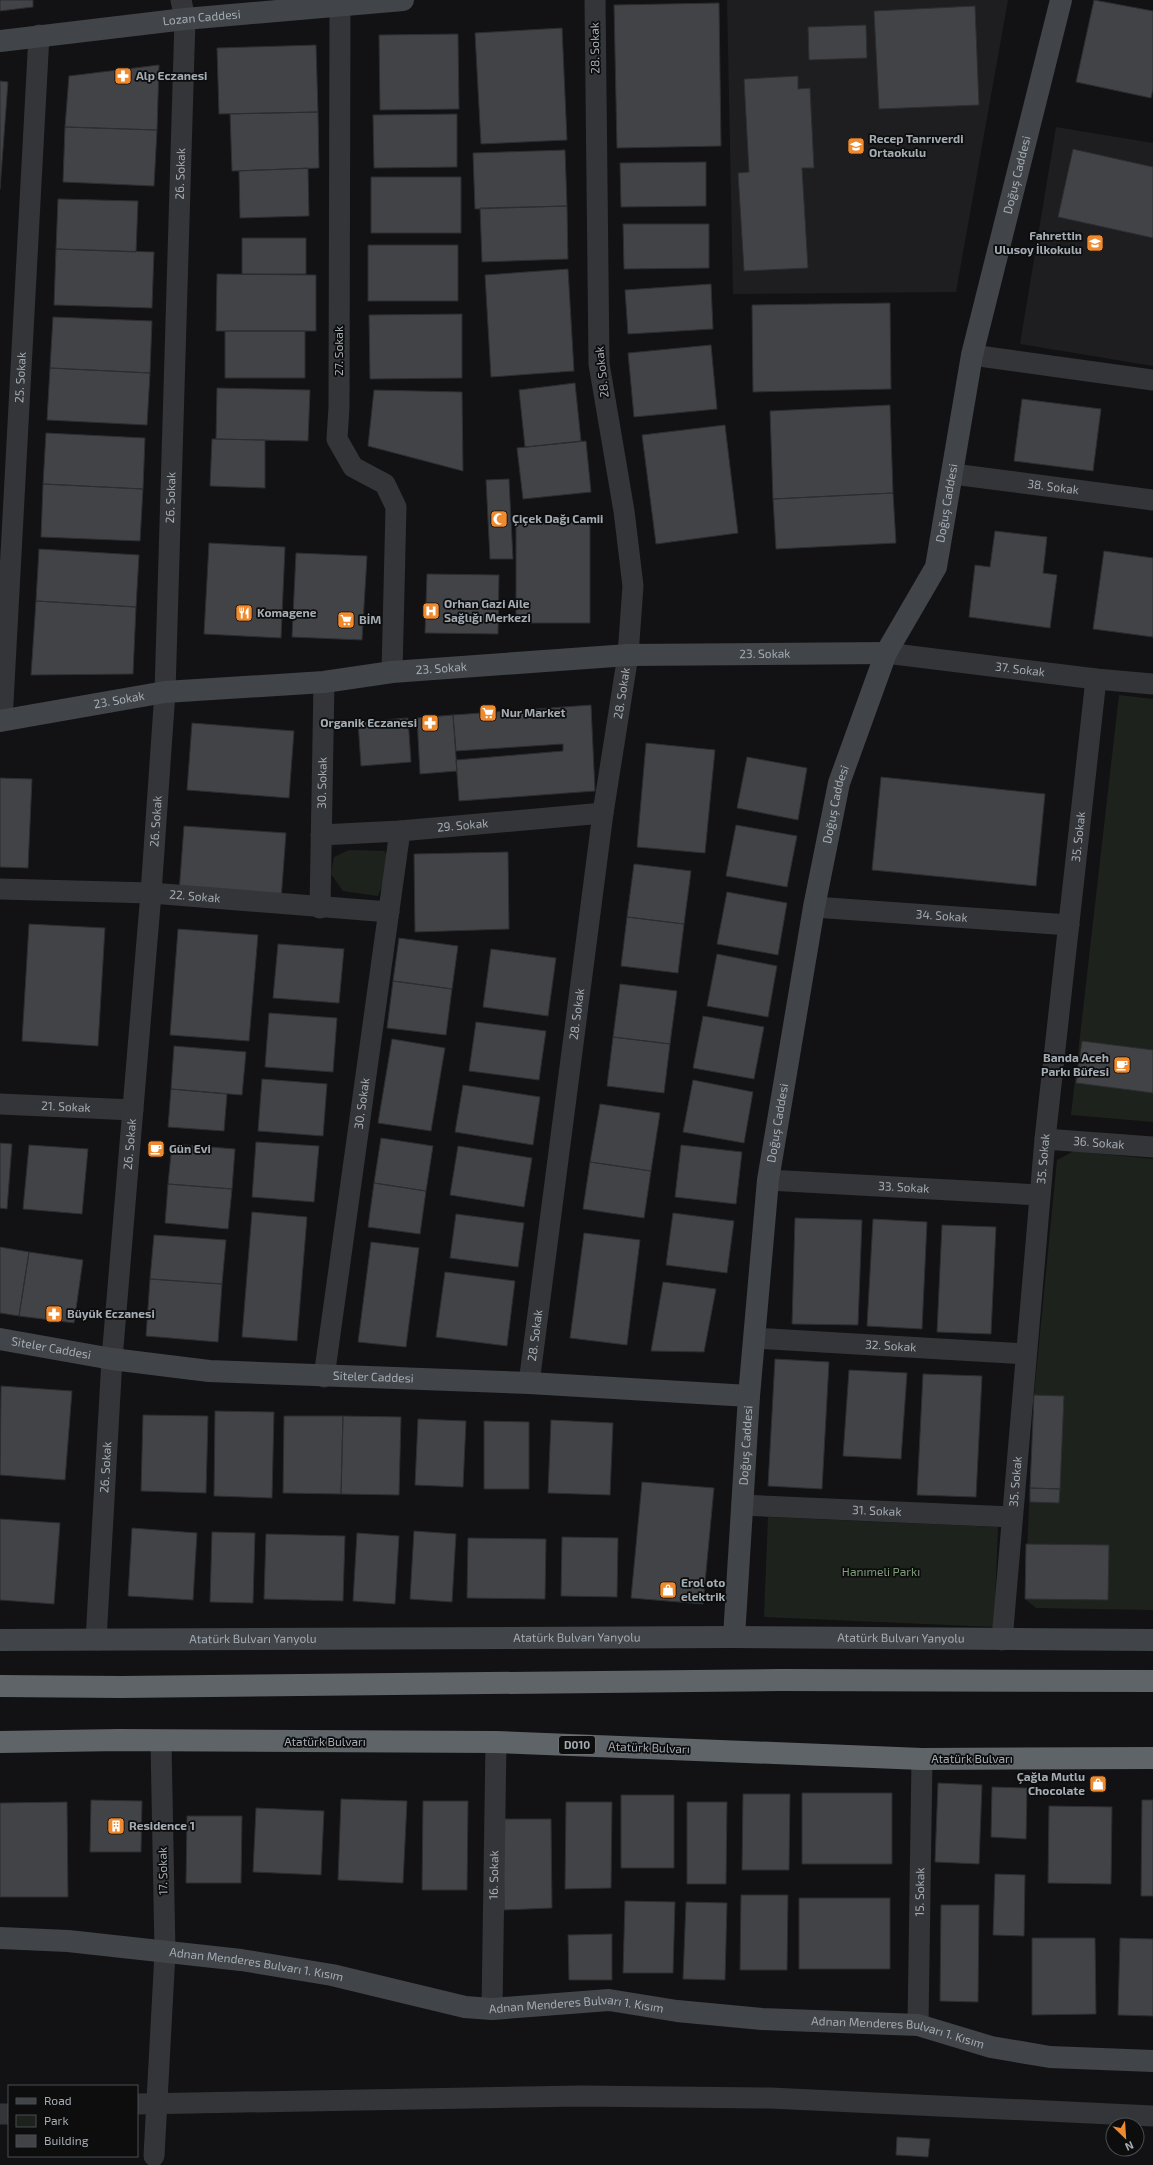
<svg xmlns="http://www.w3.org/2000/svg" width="1153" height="2165" font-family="'Exo 2',sans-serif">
<rect width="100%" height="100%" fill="#121214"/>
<path fill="#1e1e20" d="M727,0H1008L956,292L733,294Z
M1056,127L1153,143V366L1020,344Z"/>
<path fill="#1d231c" d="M1119,695L1153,699V1122L1071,1115Z
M349,850L385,851L389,868L378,896L343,891L331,874L334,857Z
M1074,1151L1153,1159V1610L1036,1608L1025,1599L1034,1395L1057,1160Z
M768,1517L998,1527L994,1627L764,1617Z"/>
<path fill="#414347" stroke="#2c2d30" d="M0,0H33V7L0,11Z
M1094,0L1153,11V89L1151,98L1076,82Z
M719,3L721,146L617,148L614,5Z
M975,6L979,105L879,109L874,11Z
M866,25L867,58L809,60L808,27Z
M562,28L567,140L481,144L475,33Z
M458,34L459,109L380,110L379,35Z
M316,45L318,112L219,114L217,48Z
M159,65L157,130L65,127L69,76Z
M798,76V89L810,88L814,168H802L808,268L744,271L738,173L749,172L744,79Z
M0,81L8,82L0,189Z
M318,112L319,168L232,171L230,114Z
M457,114V167L374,168L373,115Z
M65,127L157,130L154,186L63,182Z
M1073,149L1153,167V238L1058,217Z
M565,150L567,206L475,209L473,153Z
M706,162V206L621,207L620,163Z
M308,168L309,216L240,218L239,171Z
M371,177H461V233H371Z
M58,199L138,201L136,252L56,249Z
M567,206L568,259L482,262L480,208Z
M623,224H709V268L624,269Z
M242,238H306V274H242Z
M368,245H458V301H368Z
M56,249L154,252L152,308L54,305Z
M568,269L574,371L491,377L485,275Z
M217,274L316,275V331H216Z
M711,284L713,329L628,334L625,290Z
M890,303L891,389L753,392L752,305Z
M462,314V378L370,379L369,315Z
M53,317L152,321L150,373L50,368Z
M225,331H305V378H225Z
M711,345L717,409L634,417L628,353Z
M50,368L150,373L147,425L47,420Z
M575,383L581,441L525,447L519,390Z
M217,388L310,390L308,441L216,439Z
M374,390L462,392L463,471L368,446Z
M1022,399L1101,409L1093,471L1014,461Z
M890,405L893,493L773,499L770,411Z
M725,425L738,533L656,544L642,435Z
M46,433L145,438L143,489L43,484Z
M212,439L265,440V488L210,486Z
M586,441L591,492L523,499L517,448Z
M509,479L513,559H490L486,480Z
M43,484L143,489L140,541L41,537Z
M893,493L896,543L776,549L773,499Z
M590,522V623H516V523Z
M995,531L1047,537L1043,573L1057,575L1050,628L969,617L975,565L990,567Z
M209,543L285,547L281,638L204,634Z
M39,549L139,555L136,607L36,601Z
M1104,551L1153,558V637L1093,629Z
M296,553L367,556L362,640L292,637Z
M427,574L499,575L498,634L425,633Z
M36,601L136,607L133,674L31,675Z
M591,705L595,791L459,801L456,760L563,751V744L456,751L453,715Z
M453,715L457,771L420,774L417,718Z
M408,718L411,762L361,766L358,722Z
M192,723L294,731L289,798L187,790Z
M646,743L715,750L705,853L637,847Z
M747,757L807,768L798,820L737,808Z
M881,777L1045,794L1036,886L872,870Z
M0,778L32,779L28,868L0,867Z
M736,825L797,836L787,887L726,876Z
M184,826L286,833L281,900L179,893Z
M508,852L509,929L415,932L414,854Z
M634,864L691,871L684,924L627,917Z
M727,892L787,903L778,955L717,944Z
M627,917L684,924L678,973L621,966Z
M29,924L105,928L98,1046L22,1041Z
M178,929L258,935L249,1041L170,1035Z
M399,938L458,946L452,989L393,981Z
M278,944L344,949L339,1003L273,998Z
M491,949L556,958L548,1016L483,1007Z
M717,954L777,966L768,1017L707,1006Z
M393,981L452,989L446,1035L387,1028Z
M620,984L677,991L670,1044L613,1037Z
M269,1013L337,1018L333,1072L265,1067Z
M703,1016L764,1027L754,1079L693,1068Z
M476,1022L546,1031L539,1080L469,1071Z
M613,1037L670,1044L664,1093L607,1086Z
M392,1039L445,1048L431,1131L378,1123Z
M1082,1041L1153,1050V1093L1076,1083Z
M174,1046L246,1052L242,1095L171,1089Z
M262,1079L327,1084L323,1136L258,1131Z
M693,1080L753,1092L744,1143L683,1132Z
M463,1085L540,1097L533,1145L455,1132Z
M171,1089L227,1094L224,1131L168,1127Z
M600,1104L660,1113L651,1171L590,1162Z
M381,1138L433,1146L426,1191L374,1183Z
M256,1142L319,1146L314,1202L252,1197Z
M0,1143L12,1144L7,1209L0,1208Z
M172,1144L235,1149L232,1189L168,1184Z
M29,1145L88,1149L82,1214L23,1209Z
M681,1145L742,1152L736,1204L675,1197Z
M458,1146L532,1158L524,1207L450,1195Z
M590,1162L651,1171L644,1218L583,1209Z
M374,1183L426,1191L420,1234L368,1227Z
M168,1184L232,1189L228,1229L165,1223Z
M252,1212L307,1217L297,1341L242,1337Z
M673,1213L734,1221L727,1273L666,1265Z
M456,1214L524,1223L518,1267L450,1258Z
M795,1218L862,1220L858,1325L792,1324Z
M873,1219L927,1222L922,1329L867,1326Z
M942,1225L996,1227L991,1334L937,1332Z
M584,1233L640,1240L627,1345L570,1338Z
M154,1235L226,1240L222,1284L150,1279Z
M371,1242L419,1248L406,1347L358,1342Z
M0,1247L29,1252L19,1316L0,1313Z
M29,1252L83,1260L74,1323L19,1316Z
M445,1272L515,1281L507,1346L436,1337Z
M150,1279L222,1284L218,1342L146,1336Z
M663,1282L716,1289L704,1352L651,1351Z
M775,1359L829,1362L822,1489L768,1486Z
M849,1370L907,1373L901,1459L843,1456Z
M923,1374L982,1376L976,1497L917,1495Z
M1,1386L72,1391L65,1480L0,1475Z
M1034,1395L1064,1396L1060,1489L1030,1488Z
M215,1411L274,1412L272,1498L214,1496Z
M143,1415L208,1416L206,1493L141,1491Z
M284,1416H343L341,1494L283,1493Z
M343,1416L401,1417L399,1495L341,1494Z
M418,1419L466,1421L463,1487L415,1485Z
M551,1420L613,1423L610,1495L548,1493Z
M484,1421L529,1422V1489H484Z
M642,1482L714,1488L703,1604L631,1598Z
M1030,1488L1060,1489L1059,1503L1030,1502Z
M0,1519L60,1523L54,1604L0,1600Z
M132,1528L197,1533L193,1600L128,1596Z
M414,1531L456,1534L452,1602L410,1599Z
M212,1532L255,1533L253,1603L210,1602Z
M357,1533L399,1536L395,1604L353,1601Z
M266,1534L345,1536L343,1601L264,1599Z
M562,1537L618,1538L617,1597L561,1596Z
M468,1538L546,1539L545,1599L467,1598Z
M1026,1544L1109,1545L1108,1600L1025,1599Z
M938,1783L982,1785L979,1864L935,1862Z
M992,1787L1027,1788L1026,1839L991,1837Z
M802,1793H892V1864H802Z
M743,1794H790L789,1870H742Z
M621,1795H674V1868H621Z
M341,1799L407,1801L403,1883L338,1880Z
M91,1800L142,1801L141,1852H90Z
M1142,1800H1153V1896H1141Z
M423,1801H468L467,1890H422Z
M67,1802L68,1897H0V1803Z
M566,1802H612L611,1888L565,1889Z
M687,1802H727L726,1884H687Z
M1049,1806L1112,1807L1111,1884L1048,1883Z
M256,1808L324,1811L321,1875L253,1872Z
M187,1816H242L241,1883H186Z
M503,1819H551L552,1908L504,1910Z
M995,1874L1025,1875L1024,1936L993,1935Z
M741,1895H788L787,1970H740Z
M799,1898H890V1969H799Z
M625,1901L675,1902L673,1973H623Z
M686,1902L727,1903L725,1980L683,1979Z
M941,1905H979L978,2002L940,2001Z
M612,1934V1980H569L568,1935Z
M1032,1938H1095L1096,2014L1032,2015Z
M1120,1938L1153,1939V2016L1118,2015Z
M897,2137L930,2139L928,2157L896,2155Z"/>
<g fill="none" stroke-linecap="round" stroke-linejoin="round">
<g stroke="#333538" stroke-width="21">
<path d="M340,4L339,407L337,439L353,467L385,484L396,507L392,672"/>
<path d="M972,355L1153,380"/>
<path id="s1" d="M953,474L1153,500"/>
<path id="s2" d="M886,653L1096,679L1153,684"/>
<path id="s3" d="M2,721L39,35"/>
<path id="s4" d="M321,835L400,831L603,813"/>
<path id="s5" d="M0,889L151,893L389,912"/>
<path id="s6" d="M814,907L1069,925"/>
<path id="s7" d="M320,908L324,682"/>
<path id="s8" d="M0,1104L133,1110"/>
<path id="s9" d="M1045,1139L1153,1147"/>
<path id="s10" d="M768,1180L1040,1195"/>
<path id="s11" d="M755,1338L1026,1354"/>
<path id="s12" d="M324,1377L400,831"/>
<path id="s13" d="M529,1383L603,813L628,655L633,586L624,511L599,364L595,0"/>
<path id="s14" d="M742,1505L1012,1517"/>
<path id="s15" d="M96,1640L112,1359L151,893L165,692L185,19L181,0"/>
<path id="s16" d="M1002,1640L1045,1139L1096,679"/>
<path id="s17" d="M492,2009L496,1742"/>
<path id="s18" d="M918,2025L922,1759"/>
<path d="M137,2104L581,2096L770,2098L1153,2116"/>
<path d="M0,2114H9"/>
<path d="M154,2156L165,1953L161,1742"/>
</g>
<g stroke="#414448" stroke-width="22">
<path id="s19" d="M0,41L185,19L403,0"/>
<path id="s20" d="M0,721L165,692L324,682L392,672L628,655L886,653"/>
<path id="s21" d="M0,1339L112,1359L209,1371L529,1383L749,1396"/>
<path id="s22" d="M734,1637L749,1396L768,1180L814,907L839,783L886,653L936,567L972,355L1061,0"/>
<path id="s23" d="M0,1640L734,1637L1153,1640"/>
<path id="s24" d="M0,1938L68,1941L241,1960L332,1975L465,2007L492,2009L609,2000L677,2011L762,2019L918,2025L991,2047L1050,2057L1153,2061"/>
</g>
<path stroke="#5f6469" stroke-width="22" d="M0,1686L121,1687L780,1680L1153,1681
M0,1742L119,1740L496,1742L922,1759L1153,1758"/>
</g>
<defs>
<symbol id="pharmacy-square" viewBox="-11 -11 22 22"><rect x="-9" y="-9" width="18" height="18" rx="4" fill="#ef8a2e" stroke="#0d0d0e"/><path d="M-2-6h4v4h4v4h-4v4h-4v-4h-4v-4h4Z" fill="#fff"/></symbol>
<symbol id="school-square" viewBox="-11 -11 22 22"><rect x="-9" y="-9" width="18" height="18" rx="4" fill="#ef8a2e" stroke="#0d0d0e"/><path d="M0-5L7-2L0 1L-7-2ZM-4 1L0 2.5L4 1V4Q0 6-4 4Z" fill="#fff"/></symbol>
<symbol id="mosque-square" viewBox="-11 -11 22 22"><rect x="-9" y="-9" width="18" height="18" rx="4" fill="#ef8a2e" stroke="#0d0d0e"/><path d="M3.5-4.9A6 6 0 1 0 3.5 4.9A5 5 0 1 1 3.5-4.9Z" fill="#fff"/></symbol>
<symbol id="hospital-square" viewBox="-11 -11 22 22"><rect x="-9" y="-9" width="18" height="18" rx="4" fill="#ef8a2e" stroke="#0d0d0e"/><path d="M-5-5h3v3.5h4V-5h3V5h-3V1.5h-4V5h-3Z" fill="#fff"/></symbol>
<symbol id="restaurant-square" viewBox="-11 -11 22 22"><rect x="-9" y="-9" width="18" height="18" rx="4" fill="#ef8a2e" stroke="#0d0d0e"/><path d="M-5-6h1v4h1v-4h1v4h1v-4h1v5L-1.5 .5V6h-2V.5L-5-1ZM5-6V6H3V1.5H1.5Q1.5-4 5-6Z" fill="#fff"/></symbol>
<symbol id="supermarket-square" viewBox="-11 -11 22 22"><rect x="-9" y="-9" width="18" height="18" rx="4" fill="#ef8a2e" stroke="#0d0d0e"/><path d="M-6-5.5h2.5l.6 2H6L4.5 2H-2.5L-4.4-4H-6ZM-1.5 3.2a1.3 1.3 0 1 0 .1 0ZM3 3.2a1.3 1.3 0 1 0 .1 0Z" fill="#fff"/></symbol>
<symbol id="cafe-square" viewBox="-11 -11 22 22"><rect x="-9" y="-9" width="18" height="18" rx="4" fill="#ef8a2e" stroke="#0d0d0e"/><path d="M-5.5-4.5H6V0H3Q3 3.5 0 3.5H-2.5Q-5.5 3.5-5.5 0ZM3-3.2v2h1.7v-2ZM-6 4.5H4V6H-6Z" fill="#fff"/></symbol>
<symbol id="shop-square" viewBox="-11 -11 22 22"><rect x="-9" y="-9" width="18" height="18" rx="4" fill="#ef8a2e" stroke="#0d0d0e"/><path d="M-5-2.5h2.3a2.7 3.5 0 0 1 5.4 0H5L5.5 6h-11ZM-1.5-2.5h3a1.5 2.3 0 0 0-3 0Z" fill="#fff"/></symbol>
<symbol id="building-square" viewBox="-11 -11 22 22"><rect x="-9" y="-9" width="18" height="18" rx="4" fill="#ef8a2e" stroke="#0d0d0e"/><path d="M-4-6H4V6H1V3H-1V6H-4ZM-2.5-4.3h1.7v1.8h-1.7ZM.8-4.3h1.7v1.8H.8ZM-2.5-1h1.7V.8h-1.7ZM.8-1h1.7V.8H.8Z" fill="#fff"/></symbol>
</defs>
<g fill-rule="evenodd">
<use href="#pharmacy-square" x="113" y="66" width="20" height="20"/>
<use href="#school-square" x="846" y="136" width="20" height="20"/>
<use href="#school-square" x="1085" y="233" width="20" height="20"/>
<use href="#mosque-square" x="489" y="509" width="20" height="20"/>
<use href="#hospital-square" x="421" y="601" width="20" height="20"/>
<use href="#restaurant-square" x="234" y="603" width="20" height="20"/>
<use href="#supermarket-square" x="336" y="610" width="20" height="20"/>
<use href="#supermarket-square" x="478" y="703" width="20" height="20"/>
<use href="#pharmacy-square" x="420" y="713" width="20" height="20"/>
<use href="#cafe-square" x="1112" y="1055" width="20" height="20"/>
<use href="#cafe-square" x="146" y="1139" width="20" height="20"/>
<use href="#pharmacy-square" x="44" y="1304" width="20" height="20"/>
<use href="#shop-square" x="658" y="1580" width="20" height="20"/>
<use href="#shop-square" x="1088" y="1774" width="20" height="20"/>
<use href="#building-square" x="106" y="1816" width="20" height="20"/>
</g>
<g text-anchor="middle" stroke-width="3.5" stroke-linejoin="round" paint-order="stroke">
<rect fill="#0d0d0e" stroke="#777c82" stroke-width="1" x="559" y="1736" width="36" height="18" rx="3"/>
<g font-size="11" font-weight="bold" fill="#a4acb4">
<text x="577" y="1749">D010</text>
</g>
<g font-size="12" fill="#a4acb4" stroke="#0d0d0e">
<text dy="4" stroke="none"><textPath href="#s19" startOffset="203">Lozan Caddesi</textPath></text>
<text transform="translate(595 48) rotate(-91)" y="4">28. Sokak</text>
<text dy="4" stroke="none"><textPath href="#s15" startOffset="1469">26. Sokak</textPath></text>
<text dy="4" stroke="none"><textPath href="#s22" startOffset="1500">Doğuş Caddesi</textPath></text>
<text transform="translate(339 351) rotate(-90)" y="4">27. Sokak</text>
<text transform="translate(602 372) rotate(-96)" y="4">28. Sokak</text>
<text dy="4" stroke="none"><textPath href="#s3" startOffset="344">25. Sokak</textPath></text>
<text dy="4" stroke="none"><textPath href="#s1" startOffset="101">38. Sokak</textPath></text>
<text dy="4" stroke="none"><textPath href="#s15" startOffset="1145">26. Sokak</textPath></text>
<text dy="4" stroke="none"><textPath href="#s22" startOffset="1164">Doğuş Caddesi</textPath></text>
<text dy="4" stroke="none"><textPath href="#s20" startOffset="769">23. Sokak</textPath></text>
<text dy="4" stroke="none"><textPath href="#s20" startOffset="445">23. Sokak</textPath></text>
<text dy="4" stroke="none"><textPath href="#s2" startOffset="135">37. Sokak</textPath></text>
<text dy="4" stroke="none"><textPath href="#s13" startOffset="696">28. Sokak</textPath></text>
<text dy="4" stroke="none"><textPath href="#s20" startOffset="121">23. Sokak</textPath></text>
<text dy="4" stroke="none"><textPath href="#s7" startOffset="125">30. Sokak</textPath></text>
<text dy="4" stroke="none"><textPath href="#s22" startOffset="840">Doğuş Caddesi</textPath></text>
<text dy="4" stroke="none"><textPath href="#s15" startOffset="821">26. Sokak</textPath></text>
<text dy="4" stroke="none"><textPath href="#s4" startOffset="142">29. Sokak</textPath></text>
<text dy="4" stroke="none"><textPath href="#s16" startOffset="807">35. Sokak</textPath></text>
<text dy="4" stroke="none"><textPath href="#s5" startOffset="195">22. Sokak</textPath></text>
<text dy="4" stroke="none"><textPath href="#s6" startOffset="128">34. Sokak</textPath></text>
<text dy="4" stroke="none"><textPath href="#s13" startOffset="372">28. Sokak</textPath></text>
<text dy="4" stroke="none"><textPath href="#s12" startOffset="276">30. Sokak</textPath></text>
<text dy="4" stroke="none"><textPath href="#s8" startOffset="66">21. Sokak</textPath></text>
<text dy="4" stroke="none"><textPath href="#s22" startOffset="516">Doğuş Caddesi</textPath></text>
<text dy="4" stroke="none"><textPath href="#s9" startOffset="54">36. Sokak</textPath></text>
<text dy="4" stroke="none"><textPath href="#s15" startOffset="497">26. Sokak</textPath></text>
<text dy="4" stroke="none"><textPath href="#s16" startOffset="483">35. Sokak</textPath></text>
<text dy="4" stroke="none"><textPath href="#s10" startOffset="136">33. Sokak</textPath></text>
<text dy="4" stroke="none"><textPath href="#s13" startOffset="48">28. Sokak</textPath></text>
<text dy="4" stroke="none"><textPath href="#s11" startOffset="136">32. Sokak</textPath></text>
<text dy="4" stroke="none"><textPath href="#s21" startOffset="52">Siteler Caddesi</textPath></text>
<text dy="4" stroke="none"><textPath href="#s21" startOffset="376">Siteler Caddesi</textPath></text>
<text dy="4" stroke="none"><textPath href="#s22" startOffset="192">Doğuş Caddesi</textPath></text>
<text dy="4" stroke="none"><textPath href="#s15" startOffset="173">26. Sokak</textPath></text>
<text dy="4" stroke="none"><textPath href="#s16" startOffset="159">35. Sokak</textPath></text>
<text dy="4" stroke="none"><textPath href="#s14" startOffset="135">31. Sokak</textPath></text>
<text dy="4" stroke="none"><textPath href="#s23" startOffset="577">Atatürk Bulvarı Yanyolu</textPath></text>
<text dy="4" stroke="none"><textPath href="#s23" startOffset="253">Atatürk Bulvarı Yanyolu</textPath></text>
<text dy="4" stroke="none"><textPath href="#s23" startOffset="901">Atatürk Bulvarı Yanyolu</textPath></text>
<text x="325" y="1746">Atatürk Bulvarı</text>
<text transform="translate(649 1748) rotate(2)" y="4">Atatürk Bulvarı</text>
<text x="972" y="1763">Atatürk Bulvarı</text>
<text transform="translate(163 1871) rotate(-91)" y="4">17. Sokak</text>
<text dy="4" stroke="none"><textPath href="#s17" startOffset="134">16. Sokak</textPath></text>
<text dy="4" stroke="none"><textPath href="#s18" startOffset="133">15. Sokak</textPath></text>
<text dy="4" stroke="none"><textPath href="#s24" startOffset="258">Adnan Menderes Bulvarı 1. Kısım</textPath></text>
<text dy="4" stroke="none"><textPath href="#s24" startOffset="583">Adnan Menderes Bulvarı 1. Kısım</textPath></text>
<text dy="4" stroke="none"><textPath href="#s24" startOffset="907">Adnan Menderes Bulvarı 1. Kısım</textPath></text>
</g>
<g font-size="12" font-weight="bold" fill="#a4acb4" stroke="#0d0d0e" text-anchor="start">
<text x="136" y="80">Alp Eczanesi</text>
<text x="869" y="143">Recep Tanrıverdi<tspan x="869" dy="14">Ortaokulu</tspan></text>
<text x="1082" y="240" text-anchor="end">Fahrettin<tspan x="1082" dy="14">Ulusoy İlkokulu</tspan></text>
<text x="512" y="523">Çiçek Dağı Camii</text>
<text x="444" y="608">Orhan Gazi Aile<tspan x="444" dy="14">Sağlığı Merkezi</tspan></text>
<text x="257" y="617">Komagene</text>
<text x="359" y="624">BİM</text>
<text x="501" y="717">Nur Market</text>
<text x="417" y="727" text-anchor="end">Organik Eczanesi</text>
<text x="1109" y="1062" text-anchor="end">Banda Aceh<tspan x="1109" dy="14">Parkı Büfesi</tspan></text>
<text x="169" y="1153">Gün Evi</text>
<text x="67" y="1318">Büyük Eczanesi</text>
<text x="681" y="1587">Erol oto<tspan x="681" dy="14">elektrik</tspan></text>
<text x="1085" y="1781" text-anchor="end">Çağla Mutlu<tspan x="1085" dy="14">Chocolate</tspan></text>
<text x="129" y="1830">Residence 1</text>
</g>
<g font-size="12" fill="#7f9f7a" stroke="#0d0d0e">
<text x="881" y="1576">Hanımeli Parkı</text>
</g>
</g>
<rect x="8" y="2085" width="130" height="72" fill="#0d0d0e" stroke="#494d50"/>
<rect x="16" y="2098" width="20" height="6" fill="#414448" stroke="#494d50"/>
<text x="44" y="2105" font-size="12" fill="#a4acb4">Road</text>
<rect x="16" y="2115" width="20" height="12" fill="#1d231c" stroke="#494d50"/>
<text x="44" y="2125" font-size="12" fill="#a4acb4">Park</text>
<rect x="16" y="2135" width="20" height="12" fill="#414347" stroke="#494d50"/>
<text x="44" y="2145" font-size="12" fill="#a4acb4">Building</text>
<g transform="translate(1125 2137) rotate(155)"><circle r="19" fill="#0d0d0e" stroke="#494d50"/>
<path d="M0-3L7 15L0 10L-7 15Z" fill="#ef8a2e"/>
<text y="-6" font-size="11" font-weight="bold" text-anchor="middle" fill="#a4acb4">N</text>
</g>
</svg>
